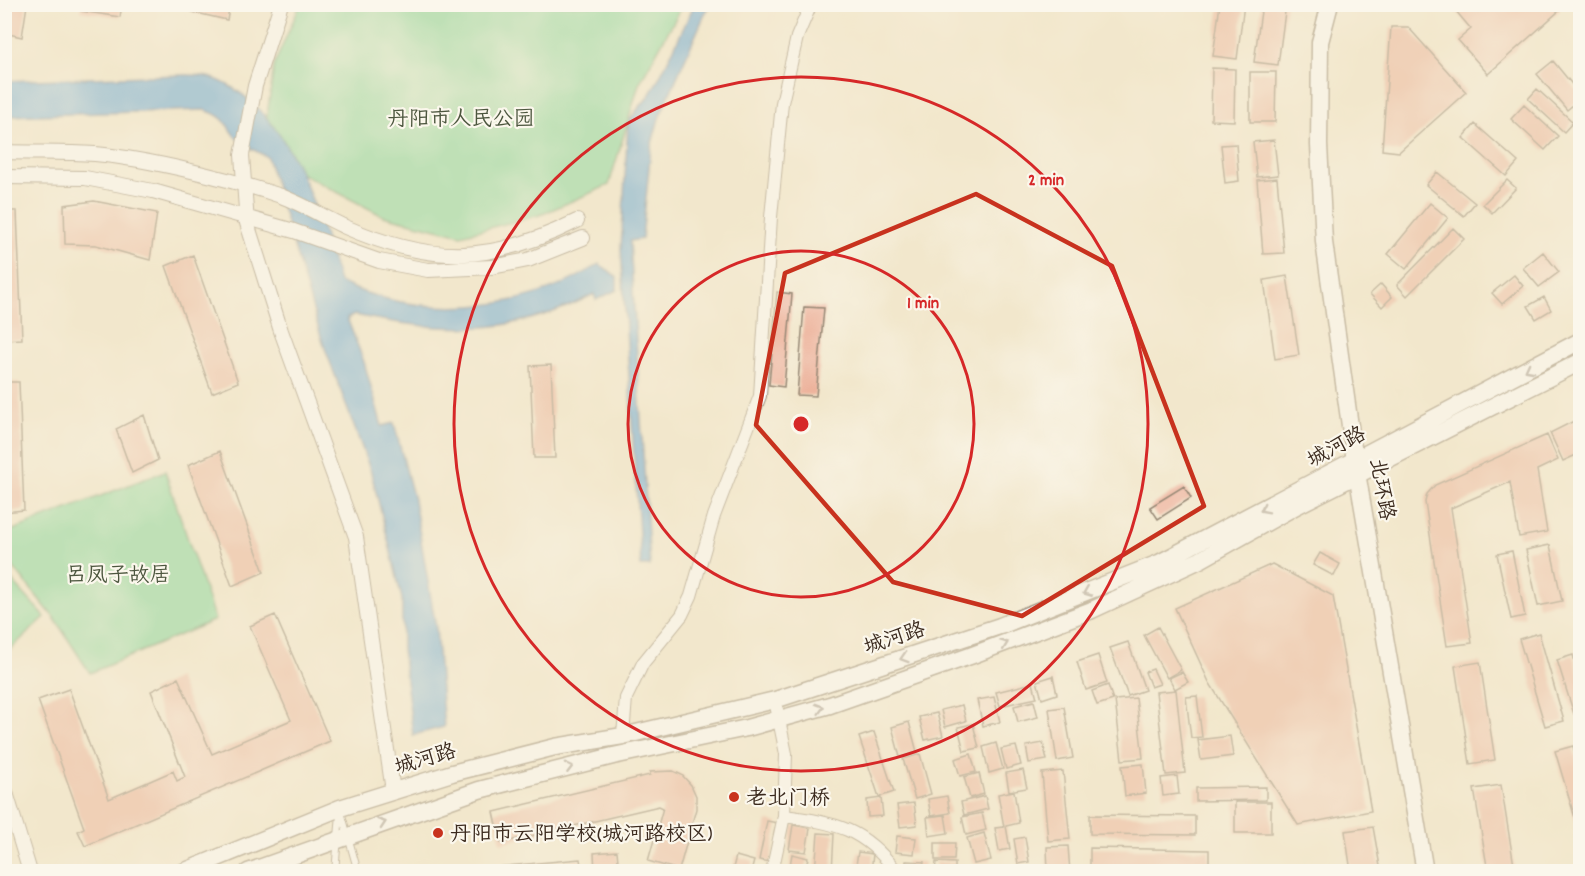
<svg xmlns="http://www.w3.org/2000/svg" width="1585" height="876" font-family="Dekko,'LXGW WenKai TC',sans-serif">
<rect width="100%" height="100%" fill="#fbf7ec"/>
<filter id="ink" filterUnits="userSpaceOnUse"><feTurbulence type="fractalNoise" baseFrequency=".0167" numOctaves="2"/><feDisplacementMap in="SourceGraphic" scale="12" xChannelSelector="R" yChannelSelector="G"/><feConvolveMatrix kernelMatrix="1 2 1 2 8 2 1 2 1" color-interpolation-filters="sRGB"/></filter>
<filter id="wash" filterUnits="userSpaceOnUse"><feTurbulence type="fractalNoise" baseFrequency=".008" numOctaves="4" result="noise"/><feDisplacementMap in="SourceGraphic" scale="24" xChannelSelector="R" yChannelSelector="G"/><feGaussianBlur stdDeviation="1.35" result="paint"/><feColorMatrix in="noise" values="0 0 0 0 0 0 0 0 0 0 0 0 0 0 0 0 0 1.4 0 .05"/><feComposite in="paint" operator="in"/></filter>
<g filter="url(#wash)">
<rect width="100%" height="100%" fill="#f2e7cc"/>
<path fill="#81d89c" stroke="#5e815d" stroke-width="1.5" d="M300,5H683L639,84L609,185L540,215L461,235L383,216L262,153L274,65Z
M165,471L215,620L90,673L55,619L5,557V533Z
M5,573L45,617L5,654Z"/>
<path fill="#64a6d8" stroke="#50687b" stroke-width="1.5" d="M694,5H709L659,118L651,147L642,239L630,241L650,566H641L621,249L628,124C633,112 643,105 650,94C667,65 680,35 694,5Z
M149,76C172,76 201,71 222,82C292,116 318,213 339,282C420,320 524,314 599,264L617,277V290L596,300L594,294C513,337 442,333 355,315L347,318L364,362L382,426L394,423L414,500L436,628L444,727L413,735L402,649V599L388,540L371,472L323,343L267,157C259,152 248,148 241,142C225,130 232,119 205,110L5,116L4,81Z"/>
<g id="blocks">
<path fill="#edb39c" d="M82,4H122L120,17L81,11Z
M193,4H230L227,20L192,12Z
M1220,4H1244L1237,59L1213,56Z
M1262,4H1286L1278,65L1254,62Z
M1450,4H1561L1560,10L1488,74L1458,40L1471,29Z
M4,5H27L22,37L4,33Z
M1391,27H1408L1466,92L1399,152L1382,150Z
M1553,61L1580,94V99L1567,110L1537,74Z
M1212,68L1235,69L1234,121L1211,120Z
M1250,72H1276L1275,122H1250Z
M1537,89L1573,122L1564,132L1528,99Z
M1524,105L1558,136L1545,150L1511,119Z
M1475,124L1518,162L1506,176L1463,138Z
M1274,140L1278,175L1257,177L1253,142Z
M1236,144L1239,181L1225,183L1221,145Z
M1437,172L1475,203L1464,216L1426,185Z
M1277,178L1284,253L1263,254L1257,180Z
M1507,180L1516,188L1492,213L1483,204Z
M94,201L157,213L150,260L96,245L65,244L64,205Z
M1430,203L1448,218L1406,269L1388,254Z
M4,211H17L22,339L4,340Z
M1453,228L1464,239L1407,296L1397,285Z
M1543,252L1559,272L1539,287L1523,268Z
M193,255L238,382L212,393L166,266Z
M1514,275L1523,286L1502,304L1492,293Z
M1287,276L1299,355L1275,359L1264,280Z
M1381,284L1392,297L1382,307L1370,294Z
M777,292L792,294L784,387L769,385Z
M1544,297L1551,310L1536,319L1528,306Z
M804,307L824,308L816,396L797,395Z
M551,365L555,458H534L530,366Z
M4,382H19L24,510L4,512Z
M144,415L158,460L132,473L116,429Z
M1580,418V464L1576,455L1563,461L1550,433Z
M1547,435L1558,460L1537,470L1547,532L1519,537L1510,482L1451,508L1472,643L1447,646L1425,502L1427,494L1435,485Z
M220,451L264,572L232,586L188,465Z
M1184,486L1191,498L1158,519L1150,507Z
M1550,545L1562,601L1538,606L1526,550Z
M1512,551L1525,616L1511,619L1497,554Z
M1320,553L1340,564L1334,576L1313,565Z
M1272,564L1333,596L1371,811L1298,825L1209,682L1175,608Z
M275,615L330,741L85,846L78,831L84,828L38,700L69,689L109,799L173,771L177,781L185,777L151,691L178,678L212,754L291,720L250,626Z
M1158,627L1181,670L1167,678L1144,635Z
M1539,633L1564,721L1545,726L1519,639Z
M1128,642L1145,690L1128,696L1110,648Z
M1098,655L1107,683L1086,690L1077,662Z
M1573,655L1580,679V712L1574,714L1557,660Z
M1480,662L1495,760L1470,764L1455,666Z
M1153,669L1160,684L1151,687L1145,672Z
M1182,672L1188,682L1175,689L1169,678Z
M1053,676L1057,694L1042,699L1037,681Z
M1033,683L1037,698L1000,706L996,692Z
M1108,685L1113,700L1097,705L1092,691Z
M1176,690L1185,773L1166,775L1156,692Z
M1197,696L1202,737L1191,738L1186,697Z
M994,697L1000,722L983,726L977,700Z
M1136,698L1143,758L1122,760L1115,700Z
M1034,701L1038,717L1018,722L1014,706Z
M962,705L966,721L945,727L941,710Z
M1064,707L1073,758L1057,761L1049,709Z
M937,713L943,736L925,740L919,717Z
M909,722L917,752L900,757L892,727Z
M973,724L979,748L964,751L958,727Z
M874,732L894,792L879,797L859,737Z
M1230,736L1233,756L1201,760L1198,740Z
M996,743L1003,769L989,773L983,747Z
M1043,743L1047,760L1029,763L1026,746Z
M1016,746L1021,765L1006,769L1001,749Z
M1573,746L1580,772V835L1555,751Z
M920,754L931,794L915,799L903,759Z
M971,754L976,772L960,776L955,759Z
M1143,764L1146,793L1125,796L1122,766Z
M1023,770L1027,788L1009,791L1006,773Z
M673,771L682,775L691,785L696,796V809L679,870L648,861L663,808L659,806L501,843L494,812L650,775V772Z
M1063,771L1070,839L1048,841L1042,773Z
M979,773L984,794L970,798L964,777Z
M1177,776L1179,794L1163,796L1161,778Z
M1501,785L1515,872H1488L1474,789Z
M1266,787V800L1196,801V788Z
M1014,791L1019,823L1006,826L1010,849L999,851L995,828L1004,827L998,794Z
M947,796L950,813L931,816L928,799Z
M985,796L988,809L964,815L961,802Z
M881,798L883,816L868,817L867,800Z
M1235,802H1271V833H1235Z
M914,803L917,825L900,827L897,805Z
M982,813L986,830L966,835L962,817Z
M945,815L948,833L929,836L927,817Z
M1090,815L1195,816V835L1090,834Z
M767,821L778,823L770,862L759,860Z
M793,825L810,828L806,852L789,850Z
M1373,827L1381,872H1351L1345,831Z
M818,833L834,834L832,872H815Z
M984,833L991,860L974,864L967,838Z
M897,836L916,838L914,854L895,852Z
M1025,837L1029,862L1018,864L1014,839Z
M935,843H955L954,860H935Z
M1068,846L1070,872H1048L1047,847Z
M1090,848L1209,850V872H1090Z
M617,851L619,872H595L594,853Z
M858,852L873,854L871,872H855Z
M792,854L808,858L805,872L789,871Z
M736,856L754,861L751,872H732Z
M580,859L582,872H475V869Z
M906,861L924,862L923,872L905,870Z
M936,862L955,863V872H935Z"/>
</g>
</g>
<g filter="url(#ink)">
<use href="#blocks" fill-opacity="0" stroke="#968875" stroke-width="1.5"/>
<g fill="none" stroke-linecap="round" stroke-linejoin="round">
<defs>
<path id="service" d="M340,808L358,872
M335,872L340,814"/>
<path id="minor" d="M623,736L626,698L643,663L682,615L691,596L714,516L760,396L771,217L782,103L797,37L811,4
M784,816C837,823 863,828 897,872
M772,872L784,816L786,754L775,700"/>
<path id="tertiary" d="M281,4L255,86L242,155L247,223L281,331L356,537L393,791
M4,152C35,153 65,152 95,154C149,159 230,179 281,196C302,204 322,216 343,226C431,265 490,264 577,221
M4,177L85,178L153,191L294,231L379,261L428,270L492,267L528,260L583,238
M4,786L30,872"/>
<path id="secondary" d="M1330,4L1320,42L1319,145L1324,242L1355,461L1425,872
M183,872L340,808L452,773L555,747L623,736L775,700L1000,626L1159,563L1580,341
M248,872L479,790L613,756L747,728L830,705L970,656L1092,610L1200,560L1296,506L1580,362"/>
</defs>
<use href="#service" stroke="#968875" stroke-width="8"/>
<use href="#minor" stroke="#968875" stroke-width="14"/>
<use href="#tertiary" stroke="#968875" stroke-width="16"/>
<use href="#secondary" stroke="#968875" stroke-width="19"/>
<use href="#service" stroke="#fff" stroke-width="6"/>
<use href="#minor" stroke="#fff" stroke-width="12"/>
<use href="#tertiary" stroke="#fff" stroke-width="14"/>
<use href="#secondary" stroke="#fff" stroke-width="16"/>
</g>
<defs><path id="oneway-chevron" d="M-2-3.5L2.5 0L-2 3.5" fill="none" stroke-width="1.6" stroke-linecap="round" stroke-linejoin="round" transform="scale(1.5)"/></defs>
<g stroke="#a79f9a">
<use href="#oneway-chevron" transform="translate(1529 369) rotate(152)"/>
<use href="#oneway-chevron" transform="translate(1264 509) rotate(153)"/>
<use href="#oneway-chevron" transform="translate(1087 592) rotate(158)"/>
<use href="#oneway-chevron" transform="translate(1004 644) rotate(-21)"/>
<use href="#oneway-chevron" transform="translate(904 658) rotate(162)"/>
<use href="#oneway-chevron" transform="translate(820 708) rotate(-16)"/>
<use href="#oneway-chevron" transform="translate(569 767) rotate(-14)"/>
<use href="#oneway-chevron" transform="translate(382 823) rotate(-19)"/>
</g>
</g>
<path d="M0 0H1585V876H0ZM976,194L1112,266L1204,506L1022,616L893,582L756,425L785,273Z" fill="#f2e7cc" fill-opacity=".55" fill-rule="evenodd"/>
<path fill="none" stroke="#c8321e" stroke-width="4.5" stroke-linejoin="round" d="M976,194L1112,266L1204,506L1022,616L893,582L756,425L785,273Z"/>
<g fill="none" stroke="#d62828" stroke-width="3">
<circle cx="801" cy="424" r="173"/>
<circle cx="801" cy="424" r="347"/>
</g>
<g fill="#c8321e" stroke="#fbf7ec" stroke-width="2">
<circle cx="734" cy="797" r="6"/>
<circle cx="438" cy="833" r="6"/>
</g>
<g text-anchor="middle" stroke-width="4.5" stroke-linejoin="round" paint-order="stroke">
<g font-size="21" fill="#4c563e" stroke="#fbf7ec">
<text x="461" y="125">丹阳市人民公园</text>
<text x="118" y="581">吕凤子故居</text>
</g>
<g font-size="21" fill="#3b2a1e" stroke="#fbf7ec">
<text transform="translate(1336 446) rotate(-28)" y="7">城河路</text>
<text transform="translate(1383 489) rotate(80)" y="7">北环路</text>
<text transform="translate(894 637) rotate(-18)" y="7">城河路</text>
<text transform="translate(425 758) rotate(-16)" y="7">城河路</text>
</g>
<g font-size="21" fill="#3b2a1e" stroke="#fbf7ec" text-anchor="start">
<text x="746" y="804">老北门桥</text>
<text x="450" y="840">丹阳市云阳学校(城河路校区)</text>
</g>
</g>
<circle cx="801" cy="424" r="9" fill="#d62828" stroke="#fbf7ec" stroke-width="3"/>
<g font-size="18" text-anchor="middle" font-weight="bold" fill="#d62828" stroke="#fbf7ec" stroke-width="4.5" stroke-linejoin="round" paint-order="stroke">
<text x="1046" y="185">2 min</text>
<text x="923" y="308">1 min</text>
</g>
<rect width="1585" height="876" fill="none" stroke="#fbf7ec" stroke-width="24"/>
</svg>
